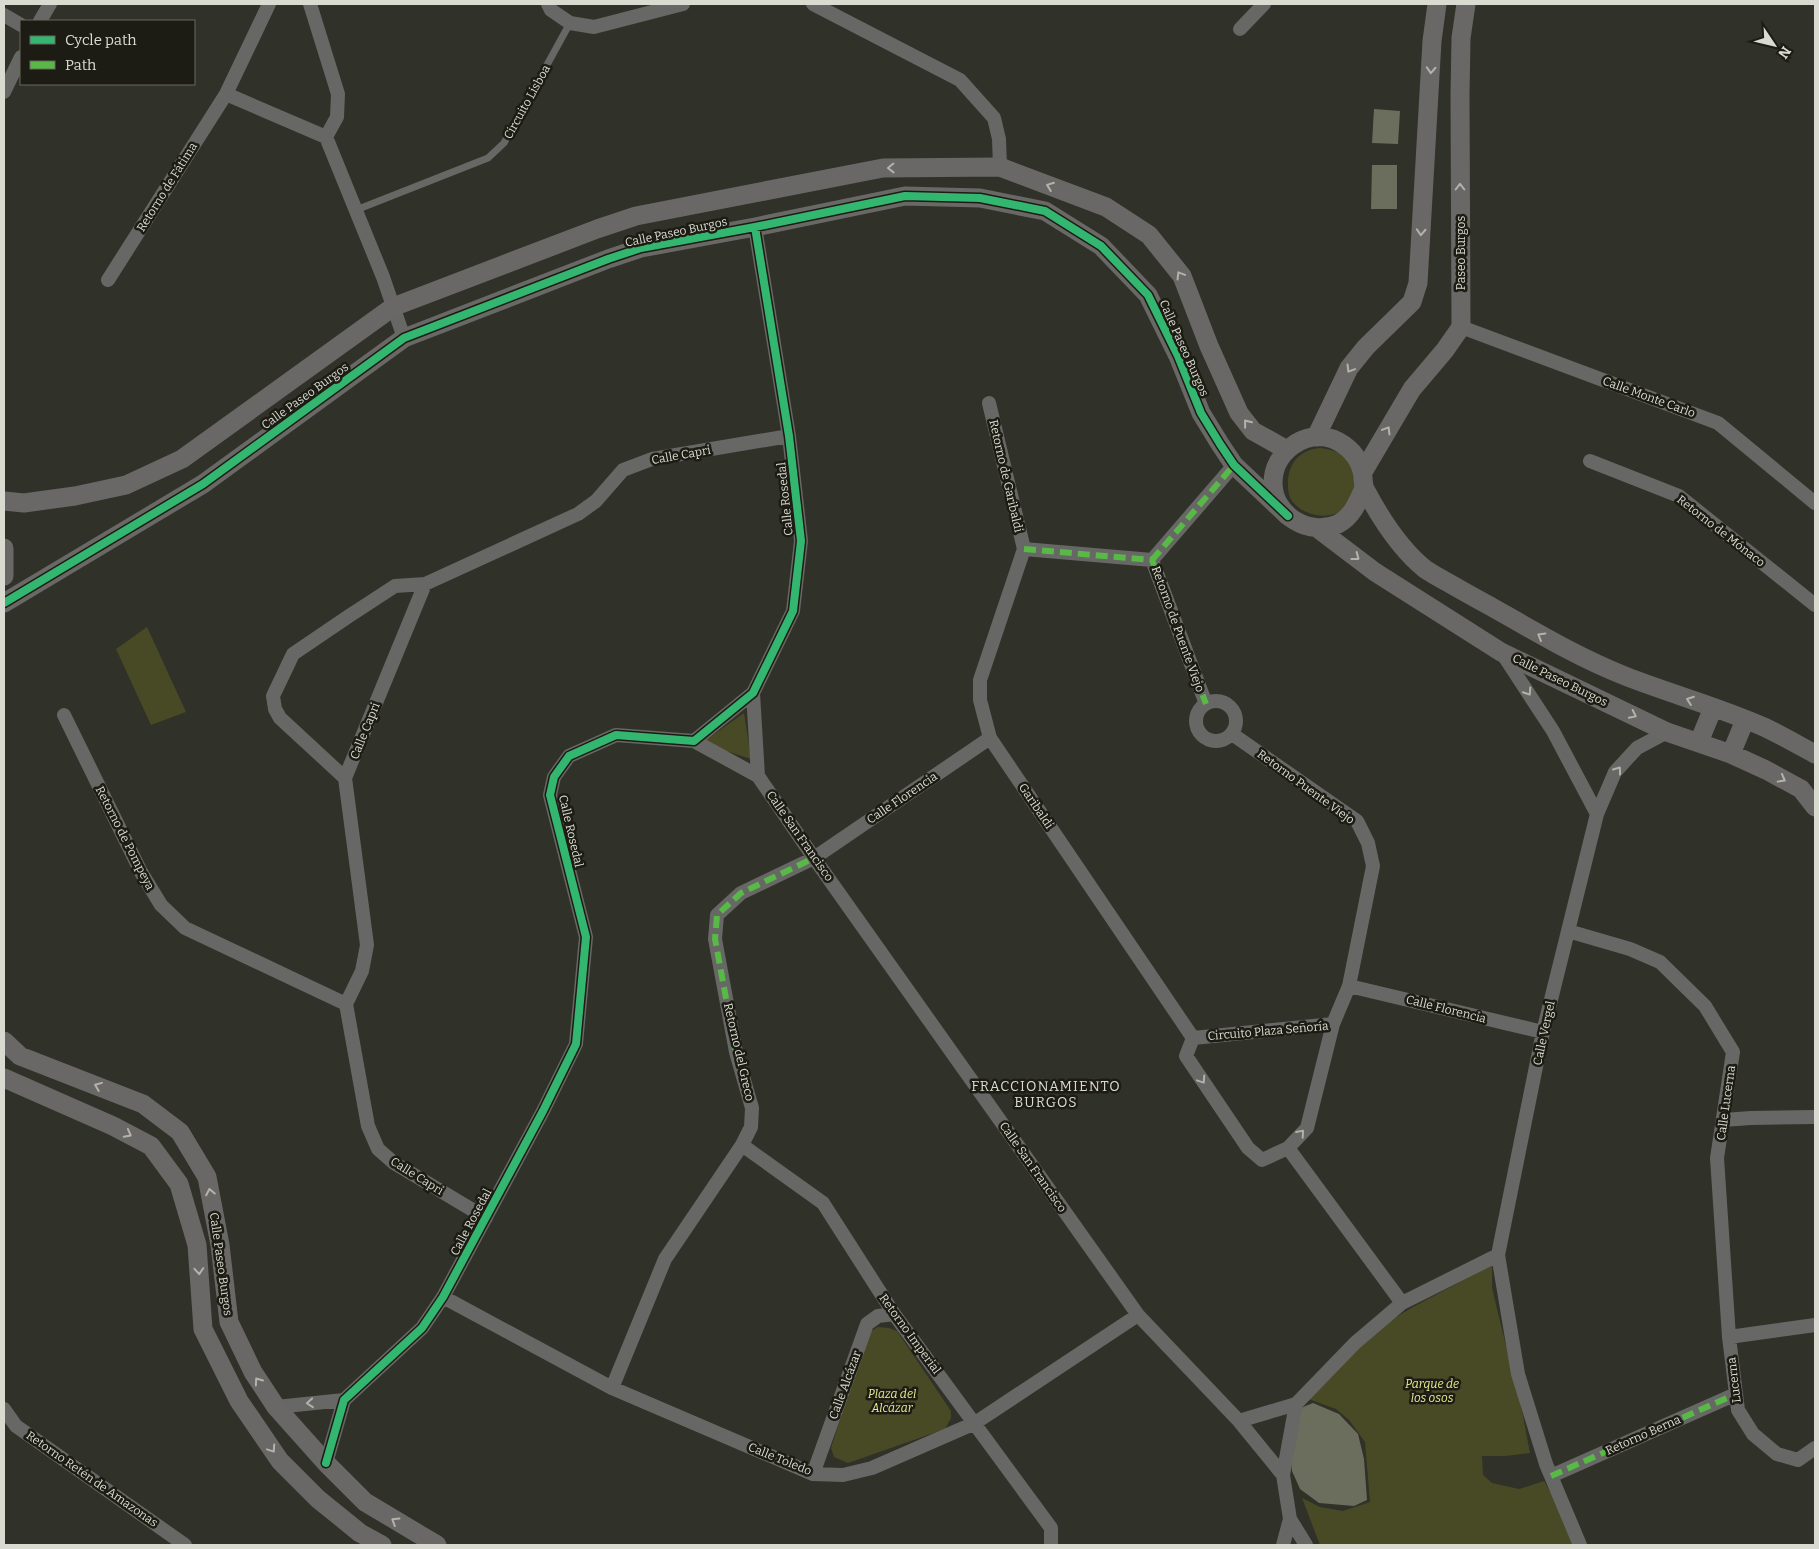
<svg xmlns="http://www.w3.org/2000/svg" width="1819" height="1549" font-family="Bitter,serif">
<rect width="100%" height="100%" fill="#303128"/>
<path fill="#484a25" d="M1320,448C1350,451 1352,466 1357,490C1353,496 1349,504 1344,509C1329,521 1303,516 1292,501C1289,497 1288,491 1288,487C1287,465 1298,450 1320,448Z
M147,627L186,712L151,725L116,649Z
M744,713L751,759L702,743Z
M1492,1265V1288L1523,1416L1530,1453L1505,1456H1482L1483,1475L1492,1483L1519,1489L1544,1481L1570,1526L1577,1545H1320L1302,1498L1320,1507L1343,1511L1370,1502L1365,1442L1349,1420L1336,1409L1306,1398L1366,1335L1413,1307Z
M878,1327L889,1328L897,1331L951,1411V1418L945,1429L848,1463L834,1457L831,1448L864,1343L869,1332Z"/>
<path fill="#6c6e5d" d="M1374,109L1400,111L1398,144L1372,143Z
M1372,165H1397V209H1371Z
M1313,1403L1339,1414L1358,1434L1364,1459L1367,1500L1354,1506L1319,1503L1300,1489L1292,1471L1291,1447L1298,1414L1303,1407Z"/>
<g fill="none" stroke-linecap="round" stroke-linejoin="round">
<path stroke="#676765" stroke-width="7" d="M356,210L488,158L504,143L570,23"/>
<path stroke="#676765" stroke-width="14" d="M310,4L338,94L337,117L326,137
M548,4L551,10L570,23L594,27L683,4
M813,4L960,80L994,118L999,139L1000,167
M4,15L21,25
M40,21L50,4
M1240,29L1264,4
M4,92L21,57
M226,94L326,137L383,277L404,338
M108,280L226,94L269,4
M1461,327L1718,423L1815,503
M989,403L1024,549
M1590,461L1679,496L1815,605
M1024,549L980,680V700L990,738L1193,1038
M1024,549L1152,560
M1152,560L1206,704
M1152,560L1234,465
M425,584L345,778L367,945L362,971L346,1004L368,1126L378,1149L394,1163L486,1218
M1502,653L1553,731L1597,814
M753,693L758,776
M1196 721a20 20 0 1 1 40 0a20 20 0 1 1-40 0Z
M64,715L141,872L161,905L185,928L346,1004
M694,741L758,776L814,858L1138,1315L1239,1421L1283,1475
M345,778L280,718L275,709L273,696L293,654L349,616L395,586L425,584L578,514L596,501L623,470L652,459L789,436
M1568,931L1630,949L1660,962L1705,1006L1733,1052L1717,1158L1729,1337L1738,1410L1753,1434L1777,1454L1798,1460L1815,1448
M1349,986L1543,1032
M1193,1038L1186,1056L1248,1148L1262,1160L1288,1148L1307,1128L1333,1024L1349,986L1373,866L1368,843L1357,821L1232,734
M1193,1038L1333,1024
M1723,1120L1751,1118L1815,1117
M742,1145L823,1203L894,1314L1051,1528V1545
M1288,1148L1402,1303
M443,1297L612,1388L813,1474L843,1475L872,1468L975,1423L1138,1315
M1729,1337L1815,1325
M612,1388L665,1259L742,1145L751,1127L752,1108L736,1052L715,939L717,915L741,893L814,858L990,738
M276,1407L344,1400
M4,1409L16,1426L185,1545
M1239,1421L1296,1404
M326,1463L344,1400L422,1328L443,1297L543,1111L576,1044L586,937L550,795L554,777L569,756L616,735L694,741L753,693L793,611L801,541L789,436L755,227
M813,1474L867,1324L878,1316L894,1314
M1551,1476L1736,1394
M1283,1545L1290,1519
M1306,1545L1290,1519L1283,1475L1296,1404L1355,1343L1402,1303L1498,1255
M1580,1545L1546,1464L1518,1374L1498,1255L1543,1032L1597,814L1615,772L1637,748L1667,732"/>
<path stroke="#6a6866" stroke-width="19" d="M1316,437L1349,368L1366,347L1412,302L1418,283L1432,41L1437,4
M1363,472L1412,389L1445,350L1461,327L1460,95L1461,38L1466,4
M1364,488C1358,502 1352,517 1338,524C1309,537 1273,515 1273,483C1273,453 1304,429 1333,439C1347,445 1358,456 1362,471C1364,478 1362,485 1366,491C1381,519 1400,549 1425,569C1432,574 1440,578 1447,582C1461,590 1475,598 1490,606C1534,631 1577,657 1625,676C1671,694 1719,707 1764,727C1781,735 1798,745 1815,754
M4,501L24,503L75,496L126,485L182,459L393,307L597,229L636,216L883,168L1000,167L1106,207L1149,235L1182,276L1209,346L1239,413L1253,431L1287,450
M1317,528L1375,572L1501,652L1667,732L1731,754L1766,770L1801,789L1815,807
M4,548V576
M4,603L203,484L404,338L608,259L641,248L755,227L905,196L980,198L1045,211L1101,246L1148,295L1178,356L1201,413L1220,444L1234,465L1288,516
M1699,742L1713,708
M1731,754L1745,720
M4,1041L20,1056L143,1104L180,1132L207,1177L220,1245L229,1322L253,1372L276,1407L326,1463L365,1502L437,1545
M4,1078L113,1126L151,1146L179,1184L197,1245L203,1329L239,1401L280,1461L318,1499L360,1533L382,1545"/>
<path stroke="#58b947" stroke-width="6" stroke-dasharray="12 6" stroke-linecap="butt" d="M1024,549L1152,560
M1152,560L1206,704
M1152,560L1234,465
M736,1052L715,939L717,915L741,893L814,858
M1551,1476L1736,1394"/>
<defs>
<path id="cycleway" d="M4,603L203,484L404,338L608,259L641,248L755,227L905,196L980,198L1045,211L1101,246L1148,295L1178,356L1201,413L1220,444L1234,465L1288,516
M326,1463L344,1400L422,1328L443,1297L543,1111L576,1044L586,937L550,795L554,777L569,756L616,735L694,741L753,693L793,611L801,541L789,436L755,227"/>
</defs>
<use href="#cycleway" stroke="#1c1c14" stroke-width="11"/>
<use href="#cycleway" stroke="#33b770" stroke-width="8"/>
</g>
<defs><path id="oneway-chevron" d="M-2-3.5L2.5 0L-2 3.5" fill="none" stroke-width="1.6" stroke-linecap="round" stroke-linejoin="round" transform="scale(1.25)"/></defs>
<g stroke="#b3b3ab">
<use href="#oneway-chevron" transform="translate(1431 70) rotate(93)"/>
<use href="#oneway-chevron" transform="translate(891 168) rotate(179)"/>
<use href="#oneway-chevron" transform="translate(1050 186) rotate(-159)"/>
<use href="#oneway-chevron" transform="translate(1460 187) rotate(-90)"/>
<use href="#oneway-chevron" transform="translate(1421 232) rotate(93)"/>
<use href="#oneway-chevron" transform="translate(1180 275) rotate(-121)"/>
<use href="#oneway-chevron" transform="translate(1350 369) rotate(121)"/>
<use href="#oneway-chevron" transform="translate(1247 423) rotate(-129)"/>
<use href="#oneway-chevron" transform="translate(1387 430) rotate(-59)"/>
<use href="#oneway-chevron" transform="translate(1356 557) rotate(37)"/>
<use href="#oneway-chevron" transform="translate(1541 636) rotate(-150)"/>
<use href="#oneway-chevron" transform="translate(1690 700) rotate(-160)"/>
<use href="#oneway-chevron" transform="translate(1633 715) rotate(26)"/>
<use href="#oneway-chevron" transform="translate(1782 779) rotate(29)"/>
<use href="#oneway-chevron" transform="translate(98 1086) rotate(-158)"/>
<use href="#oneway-chevron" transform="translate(128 1134) rotate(28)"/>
<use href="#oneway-chevron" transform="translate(210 1192) rotate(-101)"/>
<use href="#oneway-chevron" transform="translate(199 1271) rotate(86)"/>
<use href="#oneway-chevron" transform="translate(258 1381) rotate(-125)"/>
<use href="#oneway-chevron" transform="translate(272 1449) rotate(56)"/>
<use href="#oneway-chevron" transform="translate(395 1521) rotate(-148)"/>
</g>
<g stroke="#b2b2ab">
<use href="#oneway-chevron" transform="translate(1528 692) rotate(57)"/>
<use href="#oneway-chevron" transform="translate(1618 770) rotate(-54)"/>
<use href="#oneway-chevron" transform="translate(1202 1080) rotate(56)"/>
<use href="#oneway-chevron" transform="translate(1301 1133) rotate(-49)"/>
<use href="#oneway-chevron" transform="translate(310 1403) rotate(175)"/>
</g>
<g text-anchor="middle" stroke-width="5" stroke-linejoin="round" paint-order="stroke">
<g font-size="12" fill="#dadbd0" stroke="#1c1c14">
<text transform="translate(527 102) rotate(-61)" y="4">Circuito Lisboa</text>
<text transform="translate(167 187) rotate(-58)" y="4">Retorno de Fátima</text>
<text transform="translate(676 232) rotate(-12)" y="4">Calle Paseo Burgos</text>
<text transform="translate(1461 253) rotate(-90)" y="4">Paseo Burgos</text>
<text transform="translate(1184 348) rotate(66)" y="4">Calle Paseo Burgos</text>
<text transform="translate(305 396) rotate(-36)" y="4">Calle Paseo Burgos</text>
<text transform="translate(1649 397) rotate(20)" y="4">Calle Monte Carlo</text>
<text transform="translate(681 455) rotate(-10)" y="4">Calle Capri</text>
<text transform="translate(1006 476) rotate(77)" y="4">Retorno de Garibaldi</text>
<text transform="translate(785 499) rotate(-96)" y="4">Calle Rosedal</text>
<text transform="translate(1721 531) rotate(38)" y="4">Retorno de Mónaco</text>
<text transform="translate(1178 629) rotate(70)" y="4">Retorno de Puente Viejo</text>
<text transform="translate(1560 680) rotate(26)" y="4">Calle Paseo Burgos</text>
<text transform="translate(365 731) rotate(-68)" y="4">Calle Capri</text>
<text transform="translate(1306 787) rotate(36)" y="4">Retorno Puente Viejo</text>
<text transform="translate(902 798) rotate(-34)" y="4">Calle Florencia</text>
<text transform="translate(1036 806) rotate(56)" y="4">Garibaldi</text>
<text transform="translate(571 831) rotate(77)" y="4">Calle Rosedal</text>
<text transform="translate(800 836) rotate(55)" y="4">Calle San Francisco</text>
<text transform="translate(125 838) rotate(63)" y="4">Retorno de Pompeya</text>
<text transform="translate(1446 1009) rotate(14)" y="4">Calle Florencia</text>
<text transform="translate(1268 1031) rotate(-5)" y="4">Circuito Plaza Señoría</text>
<text transform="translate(1544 1033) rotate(-78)" y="4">Calle Vergel</text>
<text transform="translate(739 1052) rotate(77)" y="4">Retorno del Greco</text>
<text transform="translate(1726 1103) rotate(-82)" y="4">Calle Lucerna</text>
<text transform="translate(1033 1167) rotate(55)" y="4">Calle San Francisco</text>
<text transform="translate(417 1176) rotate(32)" y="4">Calle Capri</text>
<text transform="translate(471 1222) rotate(-62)" y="4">Calle Rosedal</text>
<text transform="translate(221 1264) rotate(82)" y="4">Calle Paseo Burgos</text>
<text transform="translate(910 1334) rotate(54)" y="4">Retorno Imperial</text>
<text transform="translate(1734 1380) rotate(-97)" y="4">Lucerna</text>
<text transform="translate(845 1385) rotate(-70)" y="4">Calle Alcázar</text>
<text transform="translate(1643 1435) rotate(-24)" y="4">Retorno Berna</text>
<text transform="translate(780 1459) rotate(22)" y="4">Calle Toledo</text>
<text transform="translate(92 1479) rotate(35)" y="4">Retorno Retén de Amazonas</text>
</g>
<g font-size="12" font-style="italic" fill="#e5eb8d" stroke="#1c1c14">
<text x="1432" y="1388">Parque de<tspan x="1432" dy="14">los osos</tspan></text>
<text x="892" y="1398">Plaza del<tspan x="892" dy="14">Alcázar</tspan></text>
</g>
<g font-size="14" letter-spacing="1" fill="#dadbd0" stroke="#1c1c14">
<text x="1046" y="1091">FRACCIONAMIENTO<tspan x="1046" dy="16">BURGOS</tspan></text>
</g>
</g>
<rect width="1819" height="1549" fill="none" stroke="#dadbd0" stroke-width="10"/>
<rect x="20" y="20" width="175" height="65" fill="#1c1c14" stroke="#68685f"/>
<rect x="30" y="36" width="25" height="8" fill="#33b770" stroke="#68685f"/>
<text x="65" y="45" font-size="15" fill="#dadbd0">Cycle path</text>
<rect x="30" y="61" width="25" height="8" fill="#58b947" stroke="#68685f"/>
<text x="65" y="70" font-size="15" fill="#dadbd0">Path</text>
<g transform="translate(1774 45) rotate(125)" stroke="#1c1c14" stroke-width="4" paint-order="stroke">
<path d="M0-4L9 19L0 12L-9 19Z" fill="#dadbd0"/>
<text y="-8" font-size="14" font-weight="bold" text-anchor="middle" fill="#dadbd0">N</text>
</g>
</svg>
